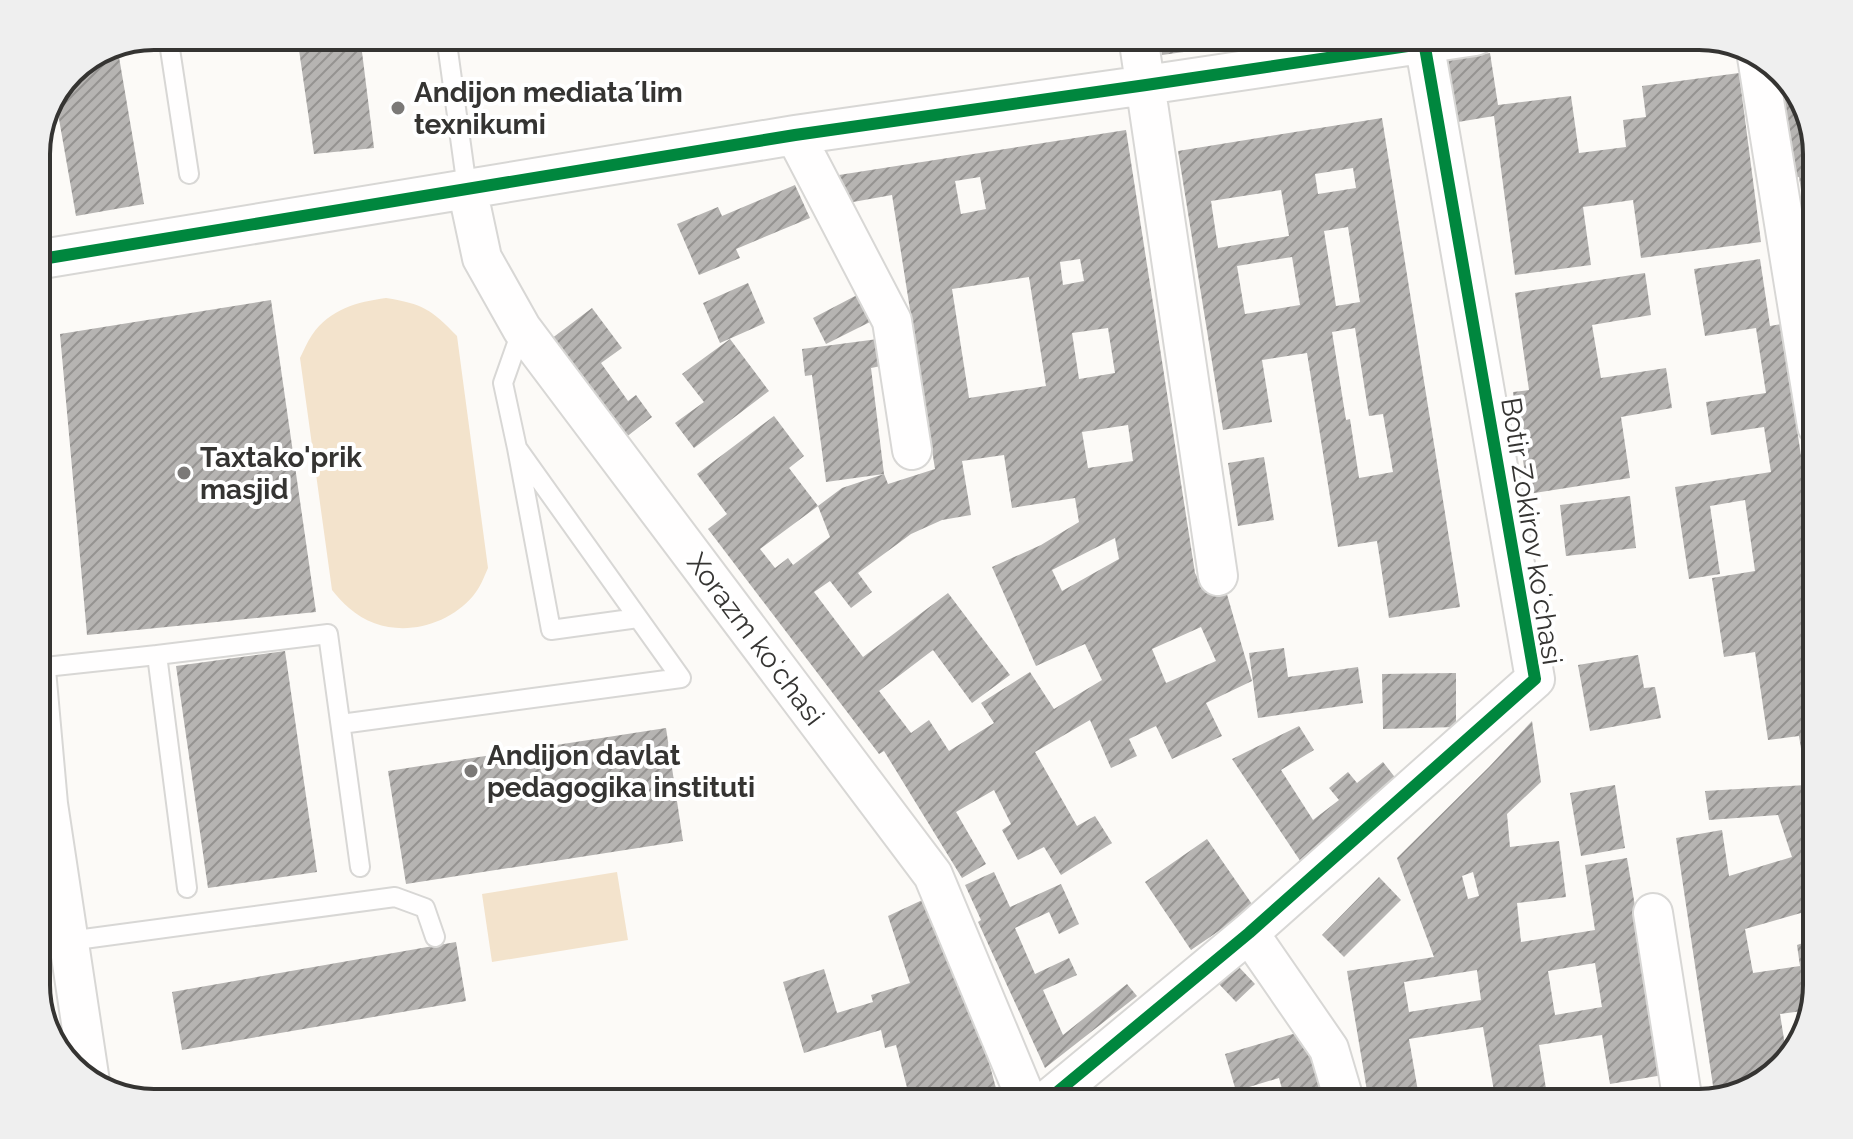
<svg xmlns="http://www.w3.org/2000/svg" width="1853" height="1139" font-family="Raleway,sans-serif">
<defs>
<pattern id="building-hatch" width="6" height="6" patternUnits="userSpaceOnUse" patternTransform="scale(2)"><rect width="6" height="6" fill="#b6b4b2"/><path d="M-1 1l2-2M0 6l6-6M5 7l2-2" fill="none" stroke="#959391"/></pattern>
</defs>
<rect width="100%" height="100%" fill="#fcfaf7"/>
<path fill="#f3e3cc" d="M386,298C423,304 431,309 457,336L488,568C484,577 480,588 473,596C443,631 386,641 349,608C343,603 337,596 332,590L300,358C304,350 307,342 312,335C330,309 357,302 386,298Z
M617,872L628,940L492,962L482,894Z"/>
<path fill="url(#building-hatch)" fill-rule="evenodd" d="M297,36H360L374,148L314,154Z
M1159,36H1284V38L1162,55Z
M118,51L144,204L76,216L56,102L71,70Z
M1490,53L1498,105L1571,96L1579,153L1626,147L1623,120L1646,117L1642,86L1739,73L1761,242L1641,258L1633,200L1583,207L1591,265L1515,275L1494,116L1452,123L1442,60Z
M1777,71L1801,95L1817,147V282H1815L1811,253L1804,254L1798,217L1805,216L1799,177L1794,178Z
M1382,118L1460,607L1389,618L1377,541L1338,547L1307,353L1262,360L1272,422L1223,430L1178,151ZM1353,168L1356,188L1318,194L1315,174ZM1281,190L1289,236L1218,248L1211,201ZM1348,227L1360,302L1336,306L1324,231ZM1292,257L1300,305L1245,314L1237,266ZM1355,328L1369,416L1383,414L1393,472L1359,478L1350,419L1346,420L1332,332Z
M1126,130L1195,573L1206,593L1224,584L1252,681L1206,703L1222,736L1172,759L1156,726L1129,739L1137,756L1111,768L1090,720L1035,752L1077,826L1095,816L1112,843L1061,875L1044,847L1018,860L1002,830L1011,824L994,790L956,812L986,864L962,878L884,751L879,754L708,529L727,514L697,474L774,416L804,456L789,468L818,506L760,549L775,568L788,558L793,565L830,537L818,506L842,488L884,474L888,484L935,469L892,195L842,204L826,177ZM980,177L986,209L961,214L955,181ZM1080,259L1084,281L1063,285L1060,262ZM1029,277L1046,386L969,398L952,289ZM1108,328L1115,373L1079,379L1072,333ZM1128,425L1133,461L1088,468L1082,432ZM1004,455L1012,508L1075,498L1079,522L1041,545L992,567L1036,666L1085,644L1102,680L1054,709L1030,672L981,703L994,723L949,751L929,720L911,733L879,691L933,650L972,703L1010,675L948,593L863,657L814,592L830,581L851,608L872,592L858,573L911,534L942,520L971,515L962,461ZM1115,538L1119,559L1062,591L1052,570ZM1201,627L1216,661L1166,683L1152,649Z
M795,185L810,218L736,249L740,258L699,275L677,224L718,207L722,216Z
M1760,259L1770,326L1781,324L1817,561V785L1807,786L1799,736L1768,740L1755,652L1724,657L1712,578L1755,571L1745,500L1710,506L1720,574L1689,579L1675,487L1771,472L1764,427L1711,435L1706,402L1766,393L1756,328L1705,336L1694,269Z
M1645,273L1651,315L1592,325L1601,378L1666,368L1672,408L1621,417L1630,478L1528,494L1513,392L1529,390L1515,293Z
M748,283L765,323L720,343L703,303Z
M859,294L872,321L826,344L813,318Z
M271,300L316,612L87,635L60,334Z
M592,308L622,348L601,363L628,401L636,395L652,417L625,438L551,339Z
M730,339L769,391L694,448L675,423L704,402L682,374Z
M878,339L881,366L871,368L884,474L826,482L812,375L805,376L802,349Z
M1264,457L1274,520L1238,526L1228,463Z
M1630,496L1636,548L1566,556L1560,505Z
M1284,648L1288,677L1358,667L1363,703L1258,718L1249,653Z
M285,651L317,872L208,888L176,666Z
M1638,655L1644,688L1655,687L1661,718L1590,731L1578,665Z
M1456,673V727L1383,729L1382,674Z
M1532,721L1541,782L1507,814L1510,847L1559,841L1566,897L1517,903L1521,942L1595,930L1585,865L1627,858L1663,1075L1610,1084L1602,1035L1539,1045L1547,1095L1519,1099L1520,1103H1496L1483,1027L1409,1039L1420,1103H1369L1347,971L1434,957L1397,858L1489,767ZM1473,872L1479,896L1468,899L1462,876ZM1595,963L1602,1007L1555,1015L1548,971ZM1477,970L1481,1000L1409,1012L1404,982Z
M1299,726L1314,750L1281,770L1313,820L1339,800L1329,788L1348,772L1357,783L1383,762L1404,789L1305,868L1232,759Z
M666,728L683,841L406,884L388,771Z
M1615,785L1625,848L1581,856L1570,793Z
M1806,785L1805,807L1817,803V834H1815L1817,839V986L1810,1010L1780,1014L1787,1058L1758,1087L1715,1099L1676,838L1722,830L1729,876L1792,857L1778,815L1709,820L1705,791ZM1801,913L1809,941L1797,945L1800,966L1753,973L1745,929Z
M1207,839L1254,907L1191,950L1145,882Z
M994,872L1010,907L1061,884L1079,924L1059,934L1049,912L1015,928L1035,974L1069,958L1077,975L1043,990L1063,1035L1127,984L1137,996L1045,1068L978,922L981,920L965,885Z
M1379,877L1401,900L1344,957L1322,935Z
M931,896L970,992L1000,1103H911L896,1045L885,1048L881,1030L804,1053L783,982L824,969L837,1013L873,1002L871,995L910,983L888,916Z
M456,942L466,1001L182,1050L172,992Z
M1237,965L1255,984L1236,1002L1218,983Z
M1303,1031L1324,1103H1286L1279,1078L1236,1091L1225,1054Z
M1665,1092L1667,1103H1612L1611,1100Z"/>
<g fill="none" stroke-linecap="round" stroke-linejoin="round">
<defs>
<path id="service" d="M168,36L189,174
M446,36L467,188
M517,448L503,383L522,329
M157,655L187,888
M36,668L157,655L328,634L360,867
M341,724L681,678L517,448L551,630L638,618
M69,941L395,897L425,908L435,937"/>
<path id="minor" d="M1138,36L1218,576
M1756,51L1817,426
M795,135L892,321L912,450
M467,188L482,258L522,329L933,875L1028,1103
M36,260L795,135L1146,85L1475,36
M36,670L48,804L90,1082
M1653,913L1683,1103
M1249,933L1329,1049L1345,1103
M1044,1103L1249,933L1535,679L1423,36"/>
</defs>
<use href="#service" stroke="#d8d7d5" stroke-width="22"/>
<use href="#minor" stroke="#d8d7d5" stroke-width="42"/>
<use href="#service" stroke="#fffefe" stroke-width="18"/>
<use href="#minor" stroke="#fffefe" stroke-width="38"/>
<defs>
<path id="cycleway" d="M36,260L795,135L1146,85L1475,36
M1044,1103L1249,933L1535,679L1423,36"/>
</defs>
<use href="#cycleway" stroke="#fff" stroke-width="17"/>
<use href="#cycleway" stroke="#00873e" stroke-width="12"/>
</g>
<g fill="#7b7977" stroke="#fff" stroke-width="3">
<circle cx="398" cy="108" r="8"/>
<circle cx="184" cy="473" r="8"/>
<circle cx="471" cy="771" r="8"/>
</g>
<g text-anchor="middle" stroke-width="8" stroke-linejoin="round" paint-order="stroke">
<g font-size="28" font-weight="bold" fill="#353432" stroke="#fff" text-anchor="start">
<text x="414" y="102">Andijon mediataʼlim<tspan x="414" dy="32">texnikumi</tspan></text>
<text x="200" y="467">Taxtako'prik<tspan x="200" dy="32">masjid</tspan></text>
<text x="487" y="765">Andijon davlat<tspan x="487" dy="32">pedagogika instituti</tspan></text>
</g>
<g font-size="28" fill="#353432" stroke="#fff">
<text transform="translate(1532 531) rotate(81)" y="10">Botir Zokirov koʻchasi</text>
<text transform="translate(756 639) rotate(53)" y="10">Xorazm koʻchasi</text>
</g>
</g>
<path d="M0 0H1853V1139H0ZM154 50H1699A104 104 0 0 1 1803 154V985A104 104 0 0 1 1699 1089H154A104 104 0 0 1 50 985V154A104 104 0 0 1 154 50Z" fill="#efefef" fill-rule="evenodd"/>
<path fill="none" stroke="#353432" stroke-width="4" d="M154 50H1699A104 104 0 0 1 1803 154V985A104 104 0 0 1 1699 1089H154A104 104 0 0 1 50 985V154A104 104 0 0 1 154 50Z"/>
</svg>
